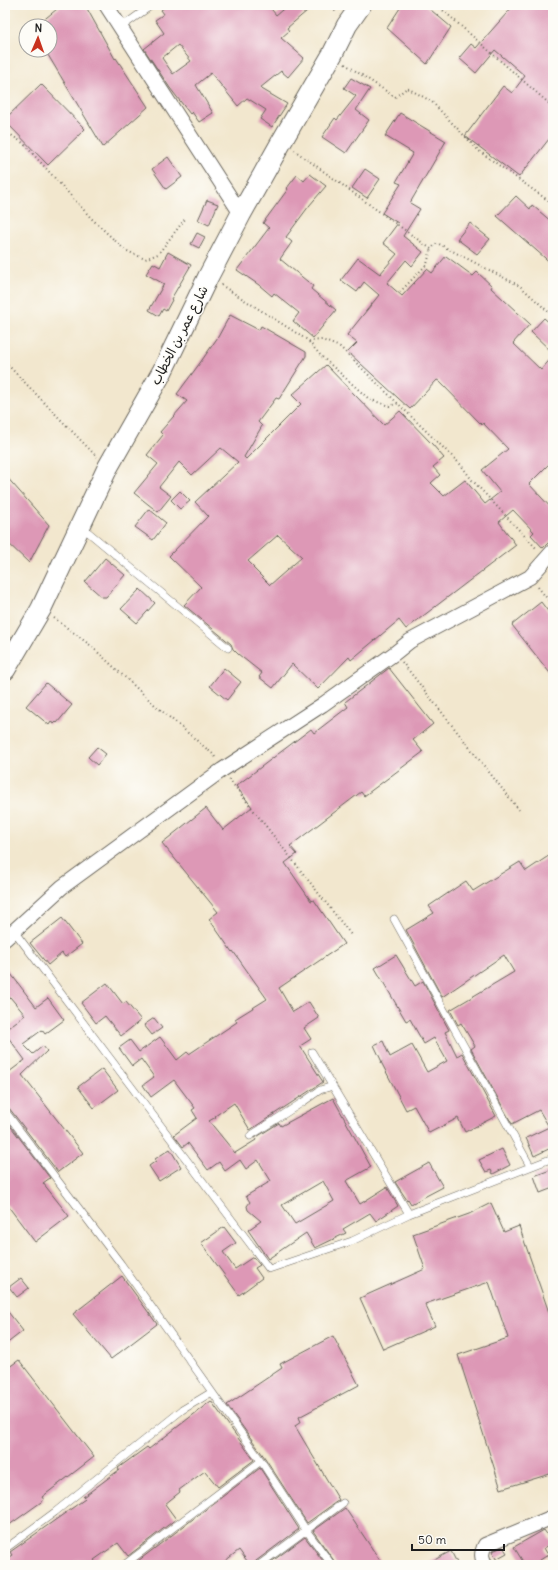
<svg xmlns="http://www.w3.org/2000/svg" width="558" height="1570" font-family="Delius,'Playpen Sans Arabic',sans-serif">
<rect width="100%" height="100%" fill="#fdfcf7"/>
<filter id="ink" filterUnits="userSpaceOnUse"><feTurbulence type="fractalNoise" baseFrequency=".025" numOctaves="2"/><feDisplacementMap in="SourceGraphic" scale="8" xChannelSelector="R" yChannelSelector="G"/><feConvolveMatrix kernelMatrix="1 2 1 2 8 2 1 2 1" color-interpolation-filters="sRGB"/></filter>
<filter id="wash" filterUnits="userSpaceOnUse"><feTurbulence type="fractalNoise" baseFrequency=".012" numOctaves="4" result="noise"/><feDisplacementMap in="SourceGraphic" scale="16" xChannelSelector="R" yChannelSelector="G"/><feGaussianBlur stdDeviation="0.9" result="paint"/><feColorMatrix in="noise" values="0 0 0 0 0 0 0 0 0 0 0 0 0 0 0 0 0 1.4 0 .05"/><feComposite in="paint" operator="in"/></filter>
<g filter="url(#wash)">
<rect width="100%" height="100%" fill="#f2e7ce"/>
<g id="blocks">
<path fill="#dd98b6" fill-rule="evenodd" d="M62,5H85L115,59L116,58L148,107L103,147L45,50H50V26H36Z
M167,5H268L276,15L288,5H314L287,28L289,31L281,38L304,58L288,77L281,71L260,88L287,104L272,127L260,119L266,110L247,98L238,106L211,73L196,85L213,113L199,122L192,112L190,114L170,88L144,49L164,33L155,20L164,14L161,10ZM178,45L191,61L173,74L162,58Z
M402,5H425L451,27L427,64L387,28Z
M514,5H546L553,12V134L519,177L465,136L503,86L512,93L525,76L495,50L476,73L459,58L471,44L476,48Z
M351,78L370,89L356,110L369,120L346,153L322,137L335,118L337,120L356,96L344,88Z
M41,84L85,129L48,165L5,121V119Z
M400,113L446,141L410,203L420,209L403,236L423,252L412,266L406,260L387,283L402,296L427,269L432,273L446,256L473,276L477,272L492,286L491,288L530,324L513,343L541,370L553,356V460L529,484L553,510V538L543,548L531,535L534,532L513,510L499,522L516,545L406,629L399,620L351,660L349,657L318,689L292,664L273,688L259,677L262,673L238,654L233,649L231,644L184,605L201,587L169,556L208,516L195,502L238,462L221,448L192,475L179,462L159,487L171,496L158,512L134,493L158,464L147,455L163,435L160,432L187,401L177,394L200,363L218,337L230,315L259,330L261,326L306,352V356L279,399L276,398L258,422L262,426L244,457L246,459L301,404L292,395L326,365L384,425L400,411L432,444L444,458L433,467L440,475L431,483L444,496L465,480L485,504L500,492L482,470L508,449L483,423L482,425L439,381L437,380L410,409L348,352L357,343L347,335L379,295L364,282L357,292L341,280L358,258L380,274L397,254L383,243L398,223L382,213L401,184L396,182L413,153L385,136ZM278,535L302,557L270,585L253,568L254,567L248,561Z
M168,157L182,177L166,189L152,169Z
M365,169L380,179L367,198L352,188Z
M310,174L326,186L309,206L286,237L292,242L280,259L313,286L311,289L336,310L313,338L293,321L299,313L274,293L272,296L259,285L237,270L269,228L263,223L288,189L287,188L297,175L304,181Z
M516,196L530,209L532,205L553,223V265L497,216Z
M207,200L218,204L209,225L198,220Z
M470,223L490,239L477,254L457,239Z
M197,233L205,237L199,248L191,244Z
M168,252L191,265L171,299L172,300L166,311L163,309L159,316L149,310L164,284L146,274L153,263L160,267Z
M544,318L553,326V353L531,332Z
M5,475L49,525L29,563L5,540Z
M180,491L190,501L180,509L171,500Z
M149,509L166,523L153,540L135,527Z
M105,558L125,575L106,597H102L85,582Z
M140,589L155,603L137,623L121,609Z
M541,602L553,618V677L512,625Z
M224,668L241,682L227,700L210,686Z
M389,668L433,724L413,740L423,752L364,796L361,792L290,846L297,854L285,863L311,901L314,900L344,944L279,988L293,1012L309,1002L319,1018L304,1028L311,1039L300,1046L323,1082L250,1130L234,1103L215,1116L216,1117L209,1121L235,1153L256,1140L255,1138L279,1123L281,1126L333,1098L371,1167L346,1181L360,1204L387,1187L398,1206L376,1221L370,1213L343,1229L346,1233L315,1248L306,1233L268,1259L248,1230L261,1221L248,1210L247,1206L250,1202L246,1196L271,1181L258,1160L246,1169L240,1160L225,1171L219,1162L208,1170L188,1143L183,1147L174,1135L197,1118L192,1110L195,1108L174,1080L151,1097L143,1085L154,1077L141,1059L132,1066L119,1048L130,1040L139,1052L160,1037L177,1060L187,1052L189,1054L237,1022L235,1019L267,999L233,951L232,952L209,919L218,912L162,843L206,808L223,830L252,807L236,786L311,729L314,733L348,707L345,702ZM323,1181L334,1201L295,1224L282,1205Z
M46,683L72,705L57,723L56,722L54,724L51,722L49,725L26,706Z
M97,747L106,754L97,765L88,757Z
M553,853V1147L534,1156L526,1138L549,1127L539,1110L512,1124L471,1049L475,1046L461,1023L458,1025L450,1010L514,972L504,955L442,997L406,930L434,913L429,906L466,881L473,891L520,862L526,871Z
M62,918L82,944L65,957L62,953L48,965L30,943Z
M396,955L415,986L423,981L449,1030L445,1032L457,1056L462,1053L496,1116L465,1132L458,1118L429,1133L414,1106L406,1110L381,1062H382L374,1045L383,1041L390,1057L412,1045L427,1072L447,1061L434,1038L424,1044L410,1019L406,1021L375,968Z
M5,966L36,1007L48,998L64,1020L45,1034L42,1030L23,1044L33,1054L43,1046L47,1051L22,1075L83,1153L58,1172L9,1108L5,1106V1075L25,1060L5,1033V1030L25,1015L10,997L5,1001Z
M107,983L123,1004L126,1002L141,1020L121,1036L105,1016L96,1023L81,1003Z
M154,1018L162,1028L152,1035L144,1025Z
M102,1069L118,1090L94,1108L78,1087Z
M5,1119L50,1178L43,1183L69,1216L35,1242L5,1202Z
M170,1149L181,1167L159,1181L149,1166L156,1161L155,1159Z
M502,1149L510,1165L493,1174L491,1170L486,1172L479,1160Z
M429,1163L443,1187L411,1204L408,1199L407,1200L395,1182Z
M553,1169V1188L540,1193L534,1176Z
M491,1203L504,1232L519,1226L553,1324V1473L501,1489L458,1355L508,1338L489,1282L425,1304L435,1326L383,1349L360,1298L425,1269L413,1234L469,1214Z
M224,1227L236,1243L223,1252L235,1269L253,1257L260,1265L255,1268L262,1278L239,1295L201,1243Z
M122,1276L157,1324L111,1359L73,1314Z
M21,1278L29,1288L17,1297L9,1287Z
M5,1308L23,1331L5,1345Z
M333,1336L359,1385L299,1417L301,1422L295,1426L339,1500L307,1523L265,1458L227,1405L282,1368L280,1364Z
M19,1360L94,1457L42,1497L44,1500L5,1528V1370Z
M211,1401L254,1460L218,1487L205,1471L179,1490L180,1492L165,1504L176,1519L128,1556L118,1543L94,1560L98,1565H5V1560L12,1555L10,1552L85,1499L83,1497L119,1470L118,1468L147,1447L149,1449Z
M260,1468L299,1529L256,1561L254,1565H250L239,1550L220,1565H134V1564Z
M345,1508L383,1565H337L313,1531Z
M544,1530L553,1543L544,1548L548,1555L532,1565H525L514,1547Z
M305,1537L326,1565H267Z
M503,1547L507,1553L496,1559L492,1551Z
M451,1551L458,1565H425Z"/>
</g>
</g>
<g filter="url(#ink)">
<use href="#blocks" fill-opacity="0" stroke="#67635a" stroke-width="1"/>
<g fill="none" stroke-linecap="round" stroke-linejoin="round">
<defs>
<path id="service" d="M120,28L152,5
M82,527L228,648
M394,919L530,1166
M14,931L269,1269L352,1241L409,1214L553,1158
M312,1052L409,1214
M5,1111L121,1264L261,1461L306,1530L332,1565
M250,1136L303,1102L320,1090L333,1086
M5,1549L55,1512L182,1410L212,1392
M124,1565L261,1461
M259,1565L343,1503"/>
<path id="minor" d="M106,5L241,214
M5,939L62,887L222,770L322,705L395,653L410,641L530,577L553,551
M486,1565C481,1558 481,1553 485,1545L553,1517"/>
<path id="secondary" d="M5,670L41,609L108,467L162,372L208,277L241,214L282,141L332,55L347,25L361,5"/>
</defs>
<use href="#service" stroke="#67635a" stroke-width="8"/>
<use href="#minor" stroke="#67635a" stroke-width="16"/>
<use href="#secondary" stroke="#67635a" stroke-width="22"/>
<path stroke="#67635a" stroke-width="2" stroke-dasharray="1 3" stroke-linecap="butt" d="M329,5L337,13
M437,5L553,107
M345,64L395,97L407,88L431,101L479,151L553,204
M5,131L23,143L91,218L125,250L145,259L158,254L185,219
M294,150L431,249L437,243L520,286L553,316
M221,285L309,341L322,340L340,347L461,465L472,480L537,549
M400,292L427,264L431,249
M309,342L322,357L369,399L389,406L399,403
M5,362L97,457
M538,587L553,606
M54,618L90,645L156,706L214,755L216,759
M402,662L519,810
M229,779L352,936
M5,1356L7,1358"/>
<use href="#service" stroke="#fff" stroke-width="7"/>
<use href="#minor" stroke="#fff" stroke-width="14"/>
<use href="#secondary" stroke="#fff" stroke-width="20"/>
</g>
</g>
<g text-anchor="middle" stroke-width="3" stroke-linejoin="round" paint-order="stroke">
<g font-size="13" fill="#1c1c1c" stroke="#fdfcf7">
<text transform="translate(179 335) rotate(-63)" y="5">شارع عمر بن الخطاب</text>
</g>
</g>
<rect width="558" height="1570" fill="none" stroke="#fdfcf7" stroke-width="20"/>
<g transform="translate(38 38) rotate(2)"><circle r="19" fill="#fdfcf7" stroke="#a3a29f"/>
<path d="M0-3L7 15L0 10L-7 15Z" fill="#c8321e"/>
<text y="-6" font-size="11" font-weight="bold" text-anchor="middle" fill="#1c1c1c">N</text>
</g>
<path d="M412 1544v6h92v-6" fill="none" stroke="#1c1c1c" stroke-width="2"/>
<text x="418" y="1544" font-size="12" fill="#1c1c1c" stroke="#fdfcf7" stroke-width="3" paint-order="stroke">50 m</text>
</svg>
